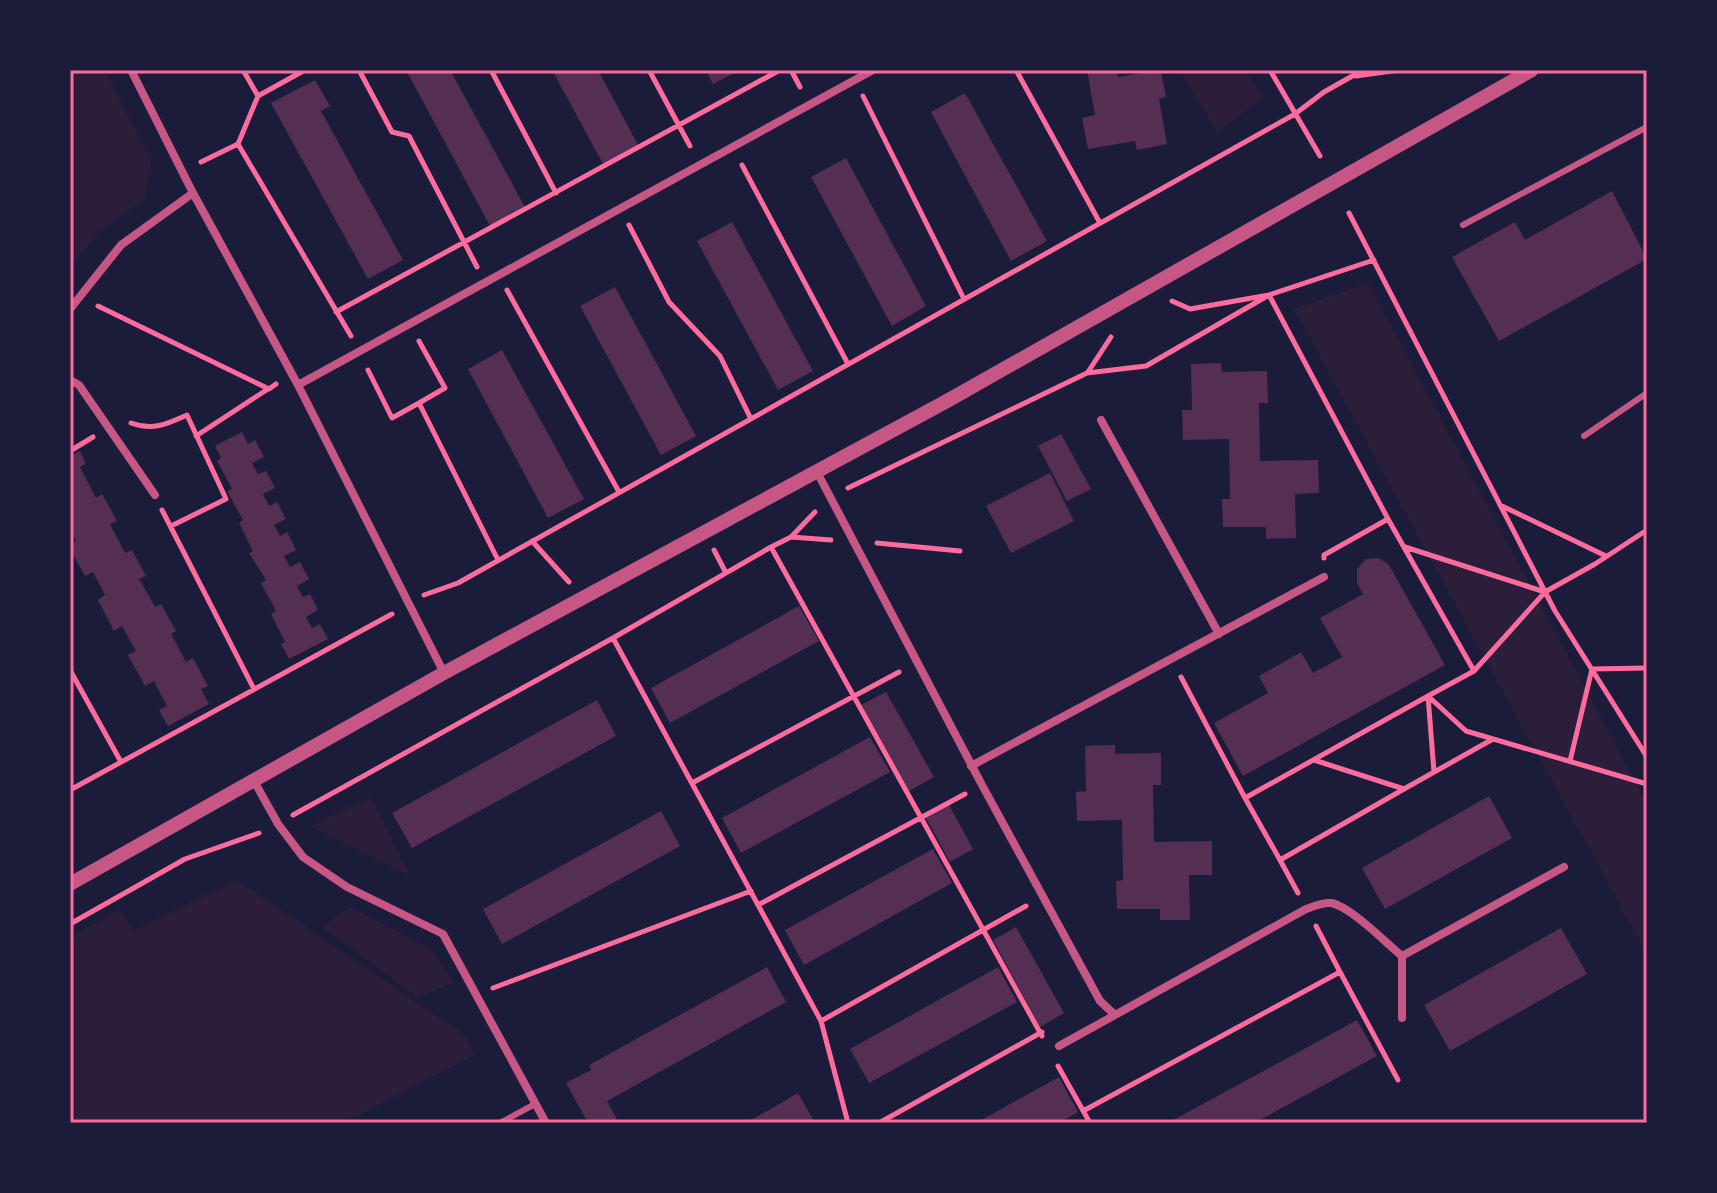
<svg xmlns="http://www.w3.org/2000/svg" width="1717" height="1193" font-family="Ubuntu,sans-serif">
<rect width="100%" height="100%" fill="#1b1b3a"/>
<path fill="#2a1e3b" d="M70,70H105L151,160L145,199L103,229L70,266Z
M1180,70H1246L1262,98L1217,133Z
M1368,283L1647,803V955L1294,309Z
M371,797L410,876L310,826Z
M237,880L466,1036L475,1055L344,1123H70V938L119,909L134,930Z
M350,907L433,950L454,983L417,997L323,927Z"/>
<path fill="#542f53" d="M406,70H450L525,207L490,226Z
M552,70H598L638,145L603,164Z
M706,70H740L713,84Z
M1087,70H1117L1118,77L1161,70L1166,97L1159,99L1167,144L1137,150L1135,141L1088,149L1082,118L1095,115Z
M315,80L330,106L321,111L403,260L368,279L271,103Z
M965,93L1047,241L1011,261L931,112Z
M846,158L926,306L892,326L811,177Z
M1612,191L1647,259L1499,341L1452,257L1515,222L1525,240Z
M732,222L813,371L778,390L697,241Z
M615,287L696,436L661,455L580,306Z
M502,350L584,499L548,518L468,369Z
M1221,363L1222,372L1267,371L1268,403H1259L1260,461L1318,460L1319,493L1295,494L1296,538L1266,539V527H1223L1222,499H1230L1229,439L1183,440L1182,410H1192L1191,364Z
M242,432L248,444L255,440L264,457L252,463L258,474L266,471L275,488L263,494L269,506L277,502L286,519L274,525L280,536L287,532L296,550L284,556L290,567L300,562L309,579L297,586L303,597L310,594L318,610L306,617L312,628L320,624L328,639L289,659L281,644L285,642L271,614L276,611L261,583L266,580L249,553L253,551L239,523L243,520L227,491L232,489L217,461L221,458L215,446Z
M1061,434L1091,489L1067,501L1038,446Z
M80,451L86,464L80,467L96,498L102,494L110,508L117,521L110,524L125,553L132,550L146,576L139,579L148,594L155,607L161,604L176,631L171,634L186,662L193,658L208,686L201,689L209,704L168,726L159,710L167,706L154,681L145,686L128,655L136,651L122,626L114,631L98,600L105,595L93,572L85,576L70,549V544L76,541L70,529V456Z
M1050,473L1074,521L1011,553L986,506Z
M1379,558L1389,565L1445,665L1243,776L1214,723L1268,693L1259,676L1301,652L1313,673L1342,657L1320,618L1363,594L1357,583V569L1366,559Z
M799,606L819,641L670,723L651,688Z
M886,692L934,777L909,791L861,705Z
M597,700L616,736L412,848L392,813Z
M870,737L890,772L741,853L722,818Z
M1115,745V754L1161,753V785H1153L1154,842L1212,841V875H1189L1190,920H1160V909H1117L1116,881L1123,880L1122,820L1077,821L1076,792L1086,791L1085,746Z
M1489,796L1512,838L1385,909L1362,868Z
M949,805L973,849L950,862L926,818Z
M661,811L680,846L502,944L483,909Z
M933,849L952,883L804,965L785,930Z
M1016,927L1064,1013L1040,1027L993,940Z
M1561,928L1587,974L1450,1051L1424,1005Z
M767,967L786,1002L607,1101L619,1123H588L566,1083L591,1070L589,1065Z
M998,967L1017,1002L869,1083L850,1049Z
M1357,1020L1377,1056L1260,1120L1254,1123H1168Z
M1059,1077L1078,1112L1059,1123H976Z
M798,1093L815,1123H745L769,1110Z"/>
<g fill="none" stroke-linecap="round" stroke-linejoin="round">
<path stroke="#ff6b9d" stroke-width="5" d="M243,70L258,96
M359,70L392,132L409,136L477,267
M491,70L556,193
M649,70L690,146
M791,70L800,87
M1016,70L1100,223
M1270,70L1320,156
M1356,76L1399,70
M863,96L964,299
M238,144L351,336
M201,162L238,144L258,96L305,70
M742,165L848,364
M1349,213L1555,611L1647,757
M629,225L669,302L720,356L751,419
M507,290L619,492
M1172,301L1190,309L1269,295L1374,260
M98,306L269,389L276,384
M336,312L780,70
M419,341L445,388L419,403
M368,370L392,418L419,403L498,560
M1088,372L1111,337
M131,423C153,431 167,424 187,415L226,499L171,526
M196,436L268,389
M70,451L93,437
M848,488L1087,373L1146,366L1269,295L1388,519
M1500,505L1606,556
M162,510L254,689
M791,537L815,512
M532,541L569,582
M877,543L960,551
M771,547L1042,1036
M1405,547L1545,592L1595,564L1647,530
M714,550L726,573
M1324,558V555L1388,519L1474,671L1428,696L1434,772
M424,595L458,583L1295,114L1324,92L1363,70
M613,638L821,1021L848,1123
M70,670L121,762
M1474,671L1545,592
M1181,677L1245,798L1428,696L1466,731L1647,784
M1570,761L1592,669L1647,668
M692,783L899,672
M1404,789L1493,739
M70,790L392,614
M1245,798L1280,860
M293,815L613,638L771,547L791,537L831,540
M1298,893L1280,860L1404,789L1314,760
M758,905L965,794
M70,924L185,859L259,833
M1340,972L1398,1080
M493,988L751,891
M821,1021L1026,906
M1058,1066L1090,1123
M1083,1111L1340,972L1316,926
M879,1123L1042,1032"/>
<path stroke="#c65784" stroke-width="6" d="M1463,225L1647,127
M1584,436L1647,393
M500,1123L535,1104"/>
<path stroke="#c65784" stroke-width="8" d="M131,70L193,193L298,385L444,673
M70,309L121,245L193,193
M70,380L79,385L155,495
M298,385L873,70
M1101,420L1219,634
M817,472L982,785L1100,1001L1115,1015L1306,909C1314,906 1323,902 1331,903C1350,906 1386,943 1402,956L1564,867
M971,766L1324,577
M254,781L278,824L303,857L347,887L443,934L546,1123
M1402,1018V956
M1059,1046L1115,1015"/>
<path stroke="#c65784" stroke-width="14" d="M70,884L444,673L947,401L1532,70"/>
</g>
<rect width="1717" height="1193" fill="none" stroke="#1b1b3a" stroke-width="144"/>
<rect x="72" y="72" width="1573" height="1049" fill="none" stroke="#ff6b9d" stroke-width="3"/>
</svg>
